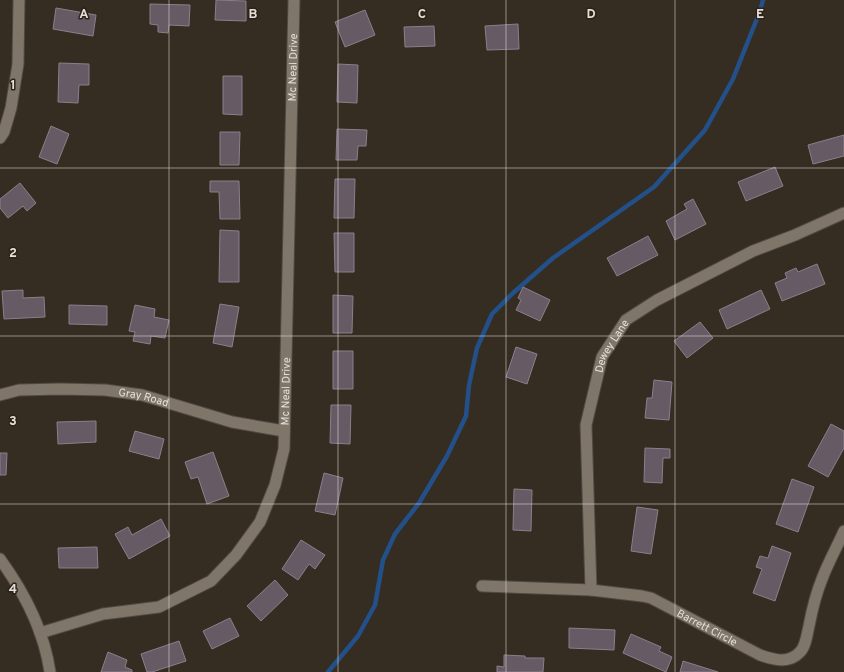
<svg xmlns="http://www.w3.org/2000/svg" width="844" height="672" font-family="Overpass,sans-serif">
<rect width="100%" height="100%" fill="#352d22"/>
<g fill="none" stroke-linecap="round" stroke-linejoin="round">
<path stroke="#24508a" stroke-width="4.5" d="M328,672L358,636L375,605L383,560L395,534L419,503L447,456L466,416L469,385L477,348L492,314L513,293L553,258L654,187L705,130L733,79L760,11L763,0"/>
</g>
<path fill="#665a65" stroke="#8b7f8a" d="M216,0L246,1V21L215,20Z
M150,4L190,5L189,26L169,25L168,33L158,32V25L150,24Z
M56,8L96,15L93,36L53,29Z
M365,10L375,35L345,47L335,22Z
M518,24L519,49L487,50L485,26Z
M434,26L435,46L405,47L404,27Z
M59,63L89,64V85H79L78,103L58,102Z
M338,64L358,65L357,103L337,102Z
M223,76H242V115L223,114Z
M51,126L69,134L57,164L39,157Z
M337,129L367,130L366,146H358L357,160H336Z
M220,132H240L239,165H220Z
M844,135V156L813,164L808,145Z
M775,167L783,186L746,201L738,182Z
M335,179H355L354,218H334Z
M210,181H239L240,219H220L219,192H210Z
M20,183L36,203L27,211L23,206L8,218L0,208V199Z
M693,199L706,224L675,240L666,221L687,209L684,204Z
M220,230L239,231V282H219Z
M334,233H354V272H335Z
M648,236L658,255L617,276L607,258Z
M817,264L825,284L782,301L775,283L787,278L785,273L796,268L798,272Z
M523,287L550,300L540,321L516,310L521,300L518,298Z
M23,290V298L44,297L45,317L4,319L2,291Z
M761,290L770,309L727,329L719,310Z
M333,295L353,296L352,333H333Z
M220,304L239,307L232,347L213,343Z
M69,305L107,306V325L69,324Z
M135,305L155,309L154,317L169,320L165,338L151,336L150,344L133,341L135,332L129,331Z
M700,322L713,338L687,358L674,341Z
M516,347L537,354L527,384L506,377Z
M333,351H353V389H333Z
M654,380L672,382L669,420L645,418L647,398H652Z
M331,405H351L350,444L330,443Z
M96,421V442L58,444L57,422Z
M831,424L844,431V448L828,477L808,466Z
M135,431L164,439L159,459L129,451Z
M645,448L670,449V458H663L662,483L644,482Z
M213,452L229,496L207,504L198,477L191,479L185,462Z
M0,453H7L6,475H0Z
M324,473L343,478L335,515L315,511Z
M792,479L814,487L798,532L776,524Z
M514,489L532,490L531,531L513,530Z
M637,507L658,510L651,554L631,551Z
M161,519L170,536L129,559L115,534L128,527L132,535Z
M301,540L325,555L315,569L309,564L298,580L282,569Z
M772,546L791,553L775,601L753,593L762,569L756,567L760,556L768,558Z
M97,547L98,568H59L58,548Z
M275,580L288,595L261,621L247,606Z
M230,618L239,636L212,649L203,631Z
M569,628L615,630L614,650L569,648Z
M631,634L661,647L659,651L672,657L666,672L623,653Z
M179,641L186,661L152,672H147L141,654Z
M108,652L127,660L125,667L132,670V672H101Z
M504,655L525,656V658H544L543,672H497V666L504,667Z
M683,661L718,672H680Z"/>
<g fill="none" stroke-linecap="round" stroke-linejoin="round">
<defs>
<g id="minor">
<path d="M0,138L4,132L11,108L18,64L19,0"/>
<path id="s1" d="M0,395L19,390L60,389L105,390L142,395L232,422L284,431"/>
<path id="s2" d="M482,586L591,590L642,596L651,598L760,655C774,660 789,664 800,652C806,646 807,634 809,626C812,610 816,594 822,579C828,563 837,547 844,531"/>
<path id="s3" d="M591,590L586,425L602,357L626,320L657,300L753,251L795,235L844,213"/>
<path id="s4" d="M40,633L103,614L159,607L211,581L236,555L260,522L275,485L284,449L294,0"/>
</g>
<path id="tertiary" d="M0,559C24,592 44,631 50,672"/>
</defs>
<use href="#minor" stroke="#514a40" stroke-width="13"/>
<use href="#tertiary" stroke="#514a40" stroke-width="13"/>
<use href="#minor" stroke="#7f7569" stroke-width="11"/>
<use href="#tertiary" stroke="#7f7569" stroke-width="11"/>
</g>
<path fill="none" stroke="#e4dfd8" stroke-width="1" stroke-opacity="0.55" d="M169,0V672M338,0V672M506,0V672M675,0V672M0,168H844M0,336H844M0,504H844"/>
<g text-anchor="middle" stroke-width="3" stroke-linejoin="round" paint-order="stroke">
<g font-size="11" fill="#e4dfd8" stroke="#2b2318">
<text dy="4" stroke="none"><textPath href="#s4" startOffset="716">Mc Neal Drive</textPath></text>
<text dy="4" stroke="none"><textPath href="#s3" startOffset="249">Dewey Lane</textPath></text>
<text dy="4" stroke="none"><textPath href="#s4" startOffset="392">Mc Neal Drive</textPath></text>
<text dy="4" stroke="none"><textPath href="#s1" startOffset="145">Gray Road</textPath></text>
<text dy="4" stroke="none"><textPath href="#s2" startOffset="233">Barrett Circle</textPath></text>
</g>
</g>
<g font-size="13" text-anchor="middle" font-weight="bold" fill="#e4dfd8" stroke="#2b2318" stroke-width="3" stroke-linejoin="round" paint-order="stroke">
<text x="84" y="18">A</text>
<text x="253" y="18">B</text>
<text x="422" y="18">C</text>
<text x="591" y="18">D</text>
<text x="760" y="18">E</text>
<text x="13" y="89">1</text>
<text x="13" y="257">2</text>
<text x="13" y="425">3</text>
<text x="13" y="593">4</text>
</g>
</svg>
